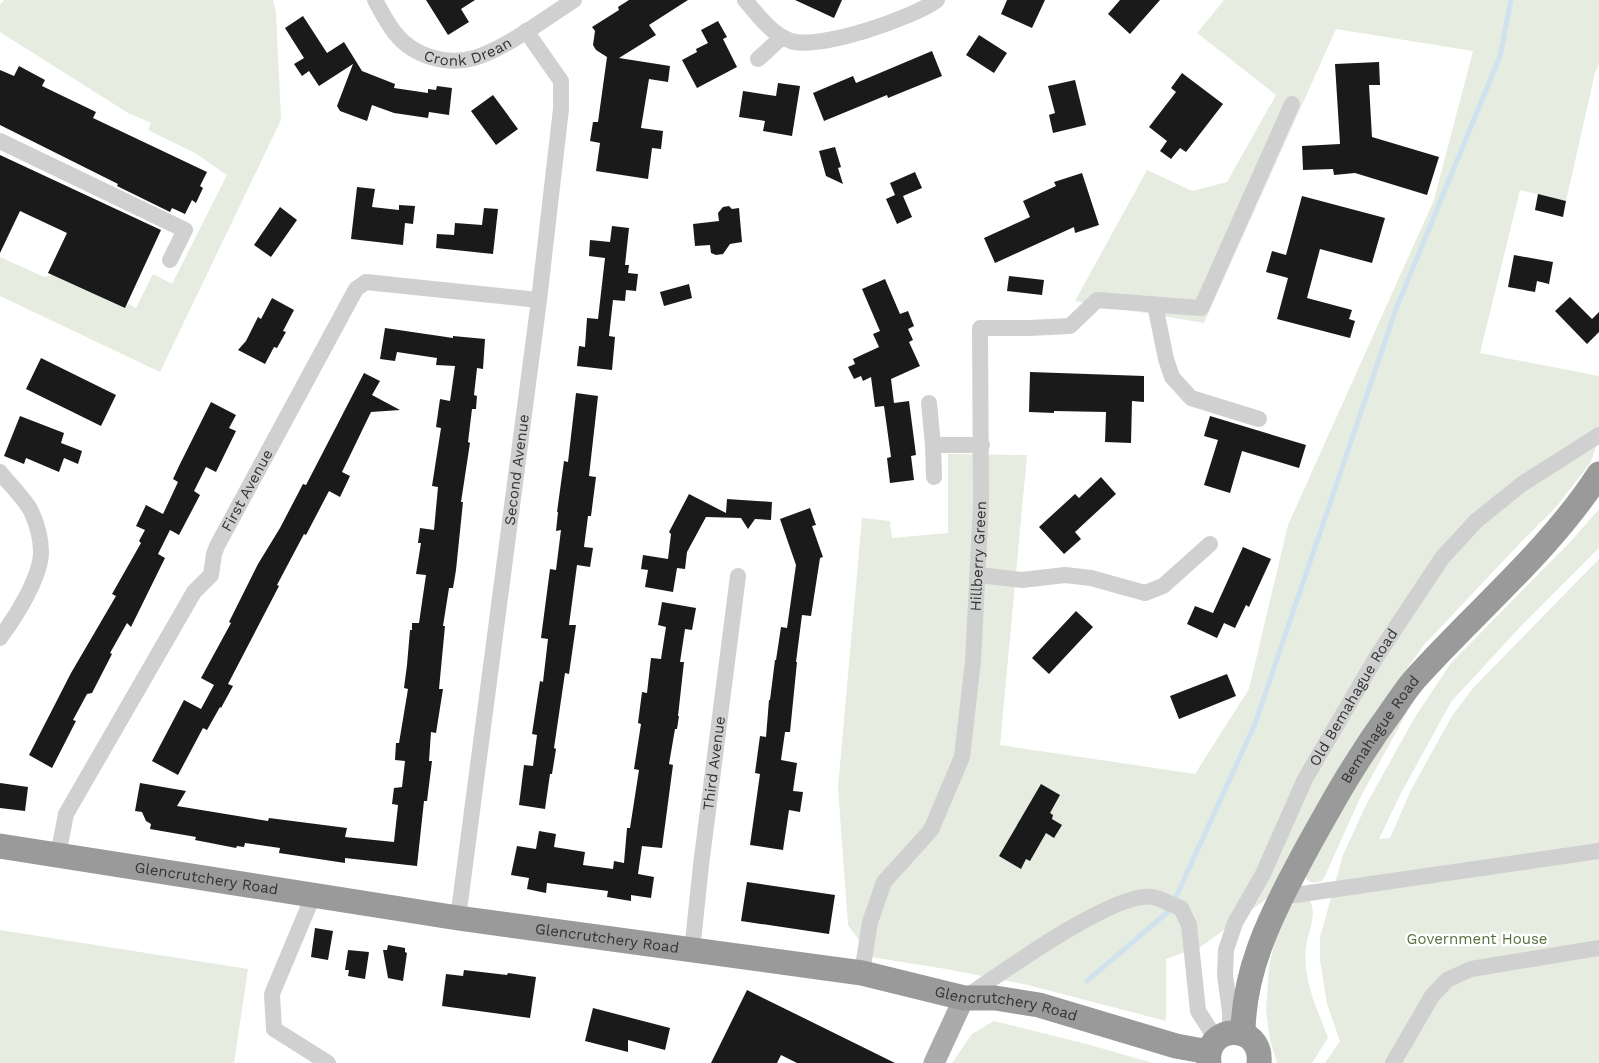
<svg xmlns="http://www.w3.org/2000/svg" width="1599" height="1063" font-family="'Work Sans',sans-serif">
<rect width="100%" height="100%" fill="#fff"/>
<path fill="#e6ecdf" d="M4,0H273L276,12L281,120L160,372L0,296V257L44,277L52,275L125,308L127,303L136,308L153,274L172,284L227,175L195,153L148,130L151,123L128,113L0,32V5Z
M1224,0H1599V64L1595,73L1566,201L1520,190L1480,353L1599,376V435L1591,462L1557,506L1521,542L1423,646L1387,697L1302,831L1269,897L1202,946L1166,959V1021L1028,985L946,969L871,957L848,925L838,787L862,518L890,521L892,538L948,533V454L1027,455L1000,745L1195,774L1249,689L1288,525L1434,200L1473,51L1336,29L1204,323L1075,301L1147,170L1192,191L1227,182L1276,95L1197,33Z
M1599,509V548L1521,626L1451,702L1400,795L1379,839L1390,838L1411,790L1452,716L1473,688L1599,559V1063H1325L1340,1041L1327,1004L1320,960V937L1343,855L1367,803L1415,717L1451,663L1571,541Z
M1412,703L1360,798L1325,876L1322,881L1313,883L1307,880L1305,874L1349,793Z
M1308,898C1319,911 1308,931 1306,947C1302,979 1317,1008 1328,1038L1312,1063H1277L1270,1040L1266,1010L1269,968L1275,940L1290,907L1300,899Z
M0,930L248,969L234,1063H0Z
M994,1021L1090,1045L1153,1063H952L972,1034Z"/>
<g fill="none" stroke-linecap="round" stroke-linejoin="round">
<path stroke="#cfe2ee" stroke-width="5" d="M1175,899L1255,724L1396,309L1500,56L1511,0
M1087,981L1169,911"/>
</g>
<path fill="#1a1a1a" d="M426,0H475L461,9L469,22L448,35Z
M629,0H688L649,25L656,35L619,58L670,66L668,82L649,79L641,128L663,131L661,149L652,148L648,179L596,171L600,143L590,141L593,122H598L607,57L596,50L593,45L595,31L592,27L619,10L618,7Z
M795,0H842L834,18Z
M1007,0H1045L1032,28L1001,14Z
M1120,0H1160L1130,34L1108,14Z
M303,16L327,53L344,42L362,71L395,84L394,88L428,93V89L436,90L437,86L452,88L449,115L429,112L428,118L394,113L372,105L367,121L340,111L337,106L353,64L319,86L309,71L302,76L294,64L304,58L285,28Z
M718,21L727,37L723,39L737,67L697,88L682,60L697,52L696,49L708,43L701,30Z
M979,35L1007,53L994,73L966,55Z
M932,51L942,76L888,98L887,95L824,121L813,93L853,76L856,83Z
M1379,62L1380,85H1369L1372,137L1439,157L1427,195L1355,173L1334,175L1333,169L1303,170L1302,146L1340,144L1335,64Z
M19,66L45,80L42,86L96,112L93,118L207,172L200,186L203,188L196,203L192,200L185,214L172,208L170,212L117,186L118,184L0,125V70L14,76Z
M1182,73L1223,104L1186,152L1180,148L1171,159L1160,151L1167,141L1149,127L1176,92L1171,88Z
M1075,80L1086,125L1053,133L1049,115L1055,113L1048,86Z
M778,83L800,86L792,136L763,131L765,121L739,117L743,91L776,96Z
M493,95L518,129L496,145L471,111Z
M835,147L841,167L838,168L843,184L826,176L819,151Z
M0,155L161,230L125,308L48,273L67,233L20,211L0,253Z
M915,172L922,188L903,196L912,217L897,224L886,199L895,195L890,183Z
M1082,173L1099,225L1075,233L1074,227L995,263L984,238L1030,217L1023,201L1056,186L1054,182Z
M357,187L375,189L372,207L399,210V205L415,206L413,224L405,223L403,245L351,239Z
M1538,194L1566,201L1563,217L1535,210Z
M1302,196L1385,218L1372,263L1320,249L1307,298L1352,310L1349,319L1355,321L1350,338L1277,319L1288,278L1266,272L1272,251L1286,255Z
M729,206L732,209L739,208L742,242L730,244L723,254L716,255L711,253L710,245L695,246L693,224L719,221L718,213L723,207Z
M280,207L297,220L271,257L254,245Z
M484,208L498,209L493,254L436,248L437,234L454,235L455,223L482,225Z
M612,226L629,228L625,265H629L628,273L638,274L636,291L626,290L625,301L613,300L609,336L615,337L612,370L577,366L579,346L585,347L587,318L598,319L605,258L589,256L590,240L610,242Z
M1514,255L1553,262L1549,284L1537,281L1535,292L1508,287Z
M1009,276L1044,280L1042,295L1007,291Z
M885,279L900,314L908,311L914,326L908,329L913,340L909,342L920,366L891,379L894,403L909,401L916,455L911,456L914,480L890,483L887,458L891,457L884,406L875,407L871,377L863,381L861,376L854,379L848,367L855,364L853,359L879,347L873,334L880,331L862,289Z
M689,284L692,298L664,306L660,292Z
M1570,297L1592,319L1599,312V332L1587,344L1555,311Z
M272,298L294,310L283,331L286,332L277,348L274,347L265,364L238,350L246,341L258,317L261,319Z
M385,328L453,338V336L485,339L483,369L477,368L474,395L477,396L476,409H472L468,442L470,443L461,502H463L456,570L453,588H449L443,626H445L439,689H443L436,733L431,732L429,761H432L427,801H424L417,866L345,858V863L279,853L280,848L245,843L244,847L237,846L236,848L195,840L196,837L150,829L151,824L146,821L142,812L135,811L140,783L186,791L177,806L268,821L269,818L347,828L345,837L394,842L398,805L392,804L394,788L402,787L405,761L395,760L396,743H399L408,689L404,688L407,665L410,630H412V623H419L426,575L416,574L421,543H418L420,528L434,530L438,487L432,486L441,428L436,427L440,399L450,401L455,366L436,365L437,358L397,352L395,361L380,359Z
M41,358L116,395L101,426L26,389Z
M1030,372L1144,376V402L1132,401L1131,443L1105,442L1106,412L1054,411V413L1029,412Z
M364,373L380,381L372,395L400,410L371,412L342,472L350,476L340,497L329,491L306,535L304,534L277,585L279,586L228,684L233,686L221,708L220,707L207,730L203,728L178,775L152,761L184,700L201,709L214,685L201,678L231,623L229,622L258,564L280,528L303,484L306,485Z
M576,393L598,396L589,476L596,477L591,516H588L584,547L593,548L590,567L577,565L569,625H576L569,674L565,673L554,748L556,749L552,774H550L545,809L519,805L524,765L533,766L537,735L532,734L540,681L543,682L548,639L541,638L550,569L556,570L561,530L556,531L558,512H557L564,461L568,462Z
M211,402L236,415L229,428L236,431L216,472L206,467L194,491L200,495L179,535L170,530L158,554L165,558L131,627L127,623L110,653L112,654L92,693L87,694L73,720L76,721L52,768L29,755L71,673L116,596L112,594L141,543L139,541L145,530L136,526L146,505L163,514L178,482L173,479L179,466Z
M20,416L64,433L61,443L82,451L78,464L64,458L59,472L26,458L24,464L4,456Z
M1210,416L1306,445L1299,468L1242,451L1230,493L1204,485L1218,440L1204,436Z
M1101,477L1116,494L1075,532L1081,539L1064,554L1039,527L1075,494L1079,498Z
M689,494L726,513L727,499L772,502L771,520L755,519L748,529L741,518L706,517L687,552L685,569L677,568L673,592L645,587L648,570L641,569L643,555L668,559L671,534L669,532Z
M810,508L816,525L812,526L823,557L820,558L811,616L802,615L796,662H797L790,732H785L781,760L797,763L793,791L803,792L800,812L789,810L783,850L750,845L760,774L755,773L760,736L766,737L769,700H770L775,660H776L781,627L787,628L796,565L780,519Z
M1243,547L1271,559L1249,607L1246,605L1235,628L1224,623L1217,638L1187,624L1195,606L1213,613Z
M662,602L696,608L692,630L685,629L680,662H684L678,716H679L677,729H675L669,764L673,765L662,848L642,846L638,874L654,877L651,898L631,895V901L607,897L608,891L547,883L546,893L527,889L529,878L511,875L517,846L536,849L539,831L556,834L554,847L585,852L583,865L613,869L614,861L624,863L627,828H630L639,770L634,769L641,724L638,723L642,692L647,693L651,658L661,659L666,627L658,625Z
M1076,611L1093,627L1049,674L1032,658Z
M1227,674L1236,696L1179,719L1170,696Z
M0,783L28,787L25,811L0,808Z
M1041,784L1060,795L1050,813L1053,815L1052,819L1062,825L1054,838L1046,833L1030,861L1026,859L1021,869L999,856Z
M747,882L835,895L829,934L741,921Z
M315,928L333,931L328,960L311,957Z
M388,945L405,948V952L407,953L403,981L388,978L383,950H387Z
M348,950L369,952L365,979L348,976L349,970H345Z
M464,970L507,975L508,973L536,977L530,1018L442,1006L446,974L463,976Z
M747,990L895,1063H797L781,1055L777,1063H711Z
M593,1008L670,1028L665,1050L628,1040V1052L585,1041Z"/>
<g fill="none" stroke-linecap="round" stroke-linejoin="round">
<g stroke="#d0d0d0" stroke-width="16">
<path id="s1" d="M375,0C381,11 387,23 395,33C413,56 446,66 474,58C505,49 546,18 574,0"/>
<path d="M745,0C758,15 771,34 791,41C820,50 913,18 937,0"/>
<path d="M758,59L782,37"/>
<path d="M0,141L185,230L170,260"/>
<path d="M1155,305L1166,359L1172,377L1191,398L1259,419"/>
<path d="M929,403L933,445"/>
<path d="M0,472C9,484 25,499 31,511C37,524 41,538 41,552C41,577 15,618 0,638"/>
<path d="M934,477L933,445H982"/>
<path d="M978,575L1022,580L1065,575L1091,578L1145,593L1163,586L1210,544"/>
<path id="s2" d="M58,855L66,814L194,592L211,575L214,554L217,546L356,289L366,282L539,300"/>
<path d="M313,896L272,994L274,1029L328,1063"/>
<path d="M1281,897L1599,851"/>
<path id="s3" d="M458,918L539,300L561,109V81L526,31"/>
<path id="s4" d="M692,951L701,865L738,576"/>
<path id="s5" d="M862,973L870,922L884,882L931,830L962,757L973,661L981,505L980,328H1029L1070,326L1097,300L1201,308L1292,104"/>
<path d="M966,997C1000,974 1115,890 1153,897C1162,899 1172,905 1181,908L1189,925L1198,1011L1216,1039"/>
<path id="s6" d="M1230,1032V1012L1225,975L1226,950L1235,923L1263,874L1305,779L1377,656L1442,558L1476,521L1522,484L1599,435"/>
<path d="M1393,1063L1432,996L1447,980L1471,969L1599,948"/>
</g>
<path stroke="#ababab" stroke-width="21" d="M934,1063L964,998"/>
<g stroke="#9a9a9a" stroke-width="25">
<path id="s7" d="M0,846L458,918L862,973L964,998H995L1039,1005L1176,1046L1209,1052"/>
<path id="s8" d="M1243,1034C1243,974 1269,919 1297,867C1311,840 1326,814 1341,788C1357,761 1374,735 1393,709C1400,699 1407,688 1415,679C1476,611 1550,550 1599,474"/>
<path d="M1209,1063C1204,1023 1263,1022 1259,1063"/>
</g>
</g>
<g text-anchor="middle" stroke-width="5" stroke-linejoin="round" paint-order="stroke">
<g font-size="15" fill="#333" stroke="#fff">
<text dy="5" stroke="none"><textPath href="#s1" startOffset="121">Cronk Drean</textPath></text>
<text dy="5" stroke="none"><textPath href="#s3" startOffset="452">Second Avenue</textPath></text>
<text dy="5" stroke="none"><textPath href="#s2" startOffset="415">First Avenue</textPath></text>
<text dy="5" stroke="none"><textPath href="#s5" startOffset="445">Hillberry Green</textPath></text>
<text dy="5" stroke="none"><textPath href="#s6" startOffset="366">Old Bemahague Road</textPath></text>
<text dy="5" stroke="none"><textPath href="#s8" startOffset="338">Bemahague Road</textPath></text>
<text dy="5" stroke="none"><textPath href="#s4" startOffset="189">Third Avenue</textPath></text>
<text dy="5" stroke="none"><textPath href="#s7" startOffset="209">Glencrutchery Road</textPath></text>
<text dy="5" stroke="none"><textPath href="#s7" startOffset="614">Glencrutchery Road</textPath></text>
<text dy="5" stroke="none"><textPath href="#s7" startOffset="1019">Glencrutchery Road</textPath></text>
</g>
<g font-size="15" fill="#56703f" stroke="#fff">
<text x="1477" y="944">Government House</text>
</g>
</g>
</svg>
